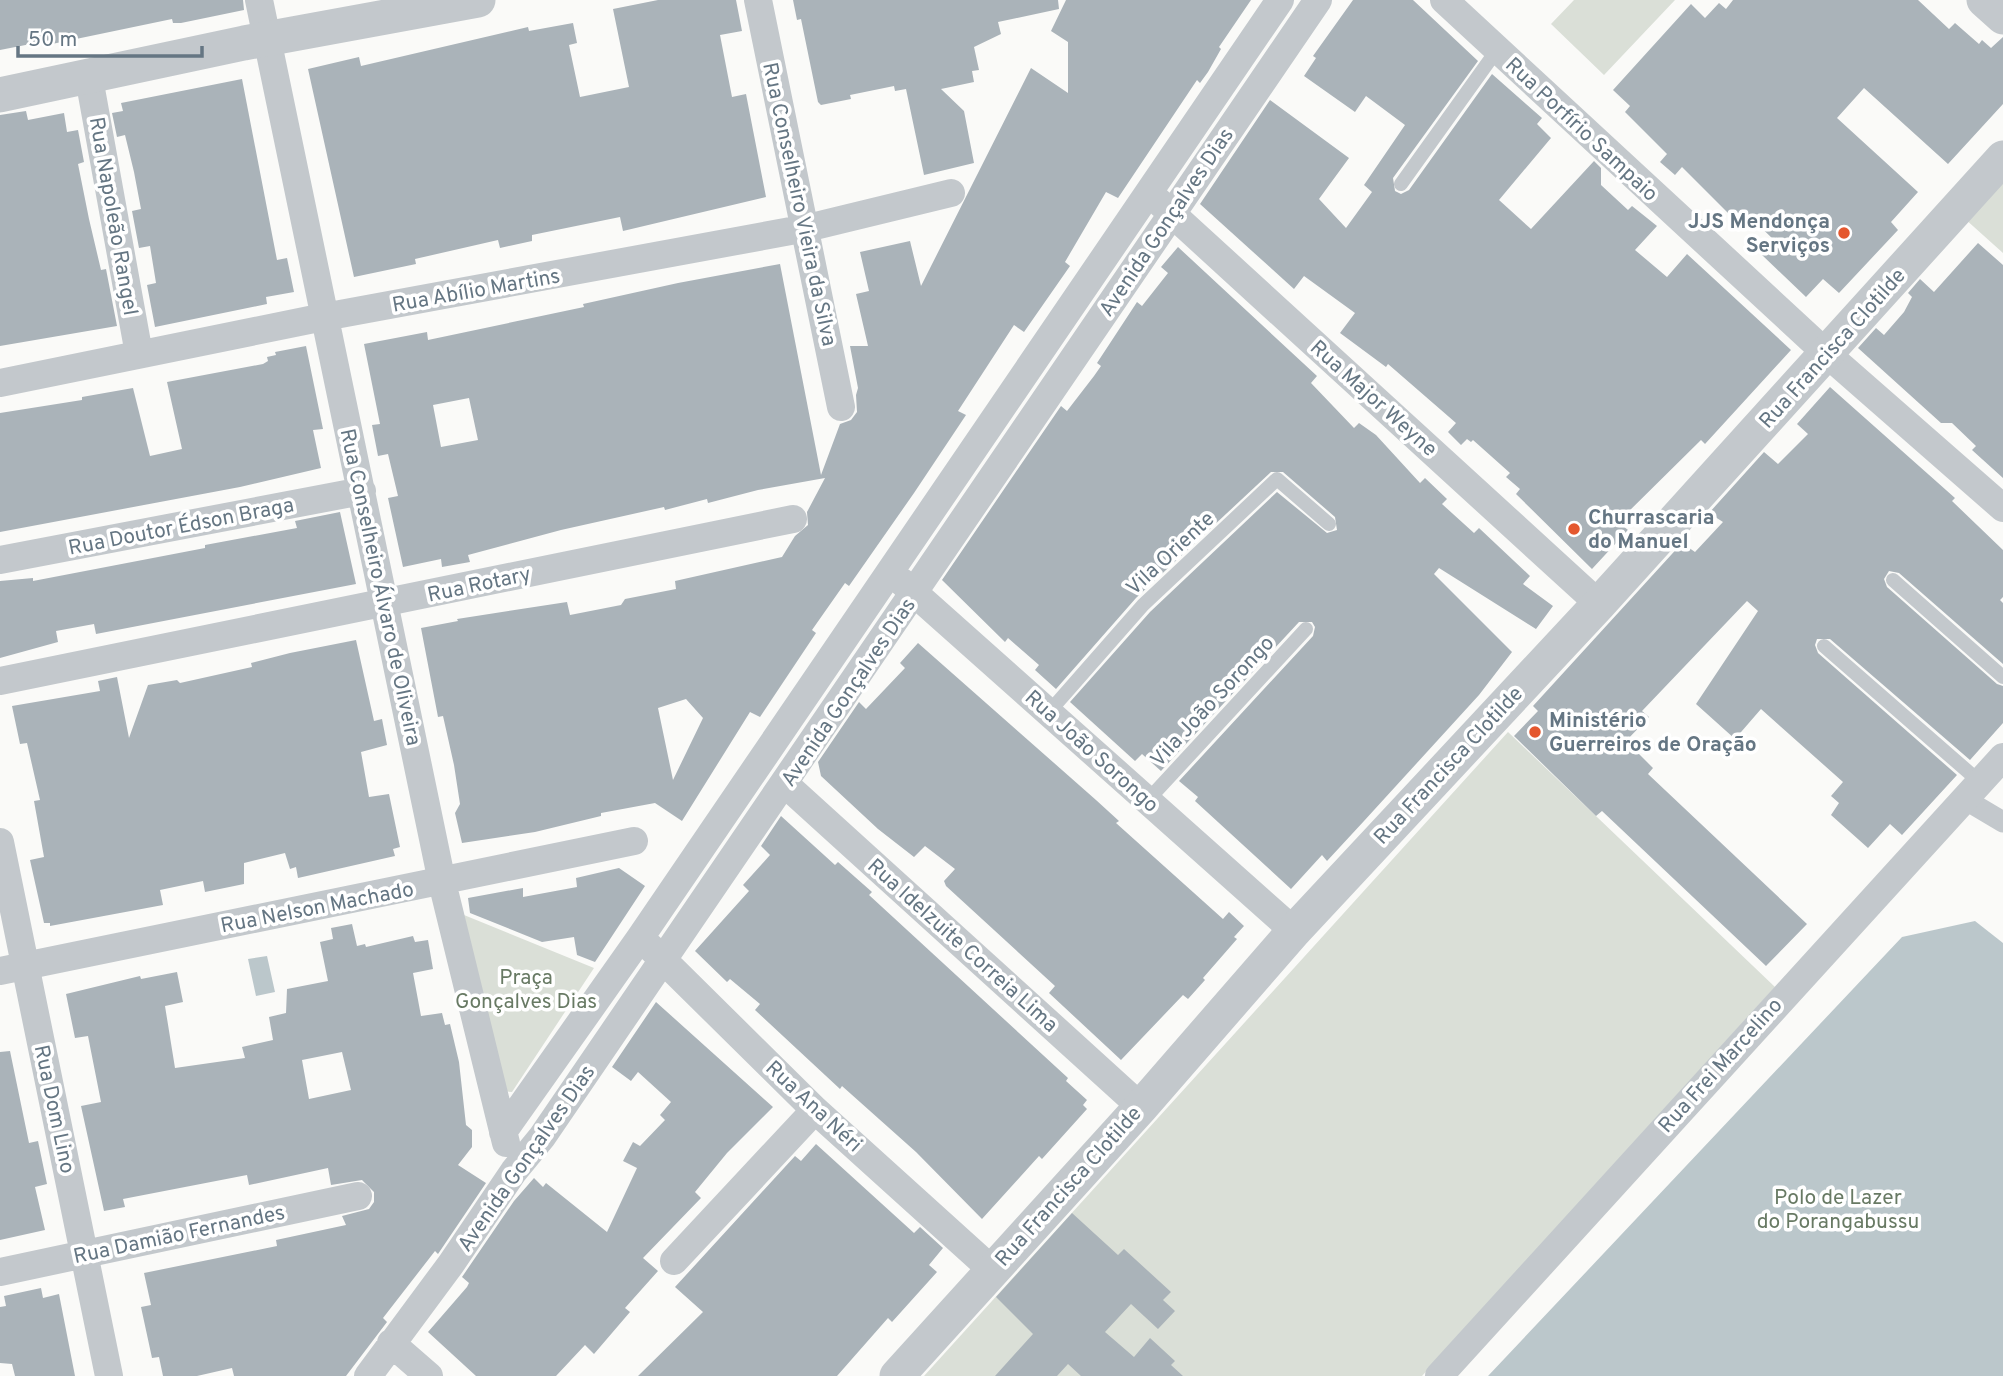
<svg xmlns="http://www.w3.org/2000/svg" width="2003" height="1376" font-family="Overpass,sans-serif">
<rect width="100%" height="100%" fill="#fafaf8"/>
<path fill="#dadfd7" d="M1574,0H1675L1604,75L1551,24Z
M2003,176V253L1964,218Z
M1508,732L1775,987L1422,1376H924Z
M464,915L594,968L512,1092L499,1091Z"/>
<path fill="#bbc7cb" d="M1975,921L2003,943V1376H1488L1902,937Z
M267,956L275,992L256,996L248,959Z"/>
<path fill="#aab3b9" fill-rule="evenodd" d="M0,0H243L244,10L181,23H173L172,19L52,44L51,40L0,50Z
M658,0H736L742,31L720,35L732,97L746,94L766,197L623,231L620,217L532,235V241L500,248L498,240L415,259L416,264L354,277L308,69L359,57L361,66L528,27L529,31L573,23L577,43L569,45L580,97L629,87L613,9Z
M793,0H1058L1059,9L998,22L1001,34L974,47L979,70L972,71L974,82L941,89L964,111L974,163L924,175L906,89L895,91L894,86L850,95L851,99L821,105L818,102L801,19L797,20Z
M1066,0H1251L1219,47L1221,49L1208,72L1200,83L1197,80L1118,198L1106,192L1065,262L1070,266L1024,332L1014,325L958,411L966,415L914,493L849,586L845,583L812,630L816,633L760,717L750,712L682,821L655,803L601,813V816L535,832L462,843L455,813L460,804L454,765L443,716L438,717L421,628L458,621L457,619L567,602L570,615L621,605L625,599L676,589L675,581L782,557L795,536L808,525L807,512L825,478L758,490L708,503L707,499L665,510L664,507L561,530L468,555L470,562L442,567L441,559L403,567L388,498L398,496L388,454L378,456L372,425L380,424L364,344L427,332L428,340L584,307L583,304L678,283L780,264L821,475L840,424L851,420L857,412L856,395L858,388L850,346H868L856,294L869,291L860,252L910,241L921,286L1031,68L1068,93V42L1051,31ZM469,398L478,440L441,447L433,405ZM686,699L703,718L673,780L658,708Z
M1353,0H1413L1478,61L1393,178L1395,191L1401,194L1409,190L1492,74L1542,118L1537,124L1551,138L1499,200L1531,229L1594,161L1601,168V185L1628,210L1632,206L1657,226L1635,250L1667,277L1687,254L1791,350L1705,444L1701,440L1618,522L1628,530L1592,569L1516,494L1520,489L1506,477L1510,473L1473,440L1471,442L1467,439L1461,445L1448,432L1456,423L1388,364L1386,367L1340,333L1355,313L1304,276L1294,289L1200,204L1270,100L1349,158L1319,199L1346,228L1372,192L1364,185L1405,125L1366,96L1355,112L1304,76L1316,58L1313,56Z
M1733,0H1918L1949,29L1955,23L1979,44L1982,40L1991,48L2003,37V104L1948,164L1864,88L1837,118L1918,192L1891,222L1898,230L1839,293L1823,279L1806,297L1762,255L1775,241L1744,211L1735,220L1682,167L1675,175L1660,162L1667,154L1625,112L1630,106L1613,90L1691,4L1705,18L1719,3L1726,9Z
M242,79L277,260L287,258L294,292L266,297L267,304L155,327L147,285L156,283L150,246L139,248L132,211L141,209L134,172L125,135L117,137L112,113L123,111L121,103Z
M26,111L28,120L64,113L67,132L78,130L84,162L78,164L89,219L101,270L106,269L117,326L0,346V115Z
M1978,243L2003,265V478L1972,450L1976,446L1952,423H1941L1858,348L1876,328L1884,335L1904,312L1912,297L1908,293L1920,279L1934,292Z
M1178,247L1317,376L1311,383L1354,428L1359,423L1376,435L1420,483L1425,478L1447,499L1442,504L1474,533L1479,528L1530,576L1523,584L1553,606L1536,629L1439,568L1434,574L1512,652L1479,695L1364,821L1327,861L1322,855L1291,889L1195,801L1198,797L1179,781L1313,636L1315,627L1312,622H1299L1161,771L1142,754L1135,761L1070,702L1150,612L1277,492L1327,533L1337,530L1335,517L1283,472H1271L1136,598L1056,689L1035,670L1039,665L1008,638L1005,642L942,580L1061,406L1067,411L1094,376L1101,366L1097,363L1137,302L1142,306L1168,273L1161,267Z
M306,346L323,429L313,430L321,468L240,487L0,532V413L82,400V397L133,388L150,456L182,449L167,382L263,364L268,361L267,357L276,355L275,352Z
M1830,387L1955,498L1952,501L2003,550V597L2000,600L2003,603V664L1899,573L1889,571L1884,579L1887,587L1997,684L2003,686V723L1970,760L1830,639H1817L1815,645L1818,653L1957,775L1902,835L1890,824L1868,848L1831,815L1839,803L1831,796L1843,782L1761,709L1735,739L1696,704L1758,611L1747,601L1642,711L1649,717L1626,741L1653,768L1648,774L1807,924L1766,966L1602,811L1596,816L1514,736L1538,711L1533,706L1682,543L1695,552L1723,522L1709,513L1764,452L1778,464L1808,434L1797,424Z
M340,512L356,584L96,634L94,624L56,631L58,642L0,658V581L33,578V581L205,548V545L297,528L295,521Z
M356,640L374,721L382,719L387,745L361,752L369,797L389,794L400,847L393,849L395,856L298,878L296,867L290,869L285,853L244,863V884L205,892L203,881L160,890L163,905L50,926V923H44L30,860L44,857L34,801L40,800L27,743L20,744L12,706L100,691L98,681L117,677L129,738L148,685L177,680L180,683L252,667L251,663L290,653Z
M918,643L1096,800L1119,821L1116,823L1223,919L1229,912L1244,926L1234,937L1237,939L1203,978L1205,980L1188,999L1183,995L1121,1060L1049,993L1055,986L946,886L944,881L955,869L925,846L914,857L878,829L821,776L818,762L859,702L866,709L905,668L900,663Z
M781,816L835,865L838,862L872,892L869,895L1068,1078L1066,1081L1087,1100L1083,1105L1087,1109L1042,1159L1039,1156L982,1219L916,1152L842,1086L840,1089L755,1010L760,1004L730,979L727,982L695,951L749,891L743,885L770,855L761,846Z
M619,868L645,886L595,962L577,955L574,937L542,942L470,913L468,898L523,888V897L577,887L576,878Z
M352,924L357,946L365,944L366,947L413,936L415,942L428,940L433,969L413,973L421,1016L442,1013L445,1025L450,1024L459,1062L466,1125L472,1130V1147L458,1165L486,1183L438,1254L435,1251L383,1318L387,1322L346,1376H234L232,1368L197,1376H163L159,1357L152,1358L141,1307L151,1305L144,1273L277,1246L276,1240L346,1225L342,1216L369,1209L374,1202V1192L362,1180L331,1185L328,1168L249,1185L247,1175L123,1199L125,1207L104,1211L81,1106L101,1102L88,1036L75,1038L66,994L140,976L141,979L177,972L183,1002L165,1006L175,1068L245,1058L242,1047L273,1040L269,1017L286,1013L287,989L328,981L320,942L333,939L331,928ZM342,1052L351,1090L309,1099L302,1060Z
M656,1002L773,1107L727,1153L695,1192L701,1198L643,1258L658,1271L625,1308L630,1312L594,1354L585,1345L556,1376H476L428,1332L467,1287L469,1283L462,1277L514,1201L534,1178L543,1187L546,1183L607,1232L637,1168L623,1161L633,1142L640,1146L665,1120L660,1115L671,1102L638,1072L631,1081L612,1067Z
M10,1051L29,1143L38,1141L47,1184L35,1187L45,1230L0,1240V1052Z
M816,1144L914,1233L920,1227L943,1248L929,1265L937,1272L892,1322L888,1318L837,1376H638L703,1312L675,1287L795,1156L801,1161Z
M1072,1213L1118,1255L1124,1249L1171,1292L1163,1300L1175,1311L1158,1329L1131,1304L1105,1332L1134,1357L1150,1338L1175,1361L1171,1365L1183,1376H1081L1068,1364L1057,1376H995L1033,1334L996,1297Z
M41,1288L43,1298L59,1294L75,1376H15L12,1364L0,1363V1307L6,1306L4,1296Z"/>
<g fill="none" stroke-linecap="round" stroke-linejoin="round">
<path stroke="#c3c8cc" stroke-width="14" d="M1401,184L1497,50
M1893,580L2003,677
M1824,646L1981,783
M1049,712L1143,605L1277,479L1329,524
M1147,801L1306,629"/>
<path stroke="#c3c8cc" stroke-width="21" d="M1966,800L2003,822"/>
<path stroke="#c3c8cc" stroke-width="28" d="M259,0L442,882L506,1143
M758,0L841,407
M1444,0L1827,354L2003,508
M89,78L139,354
M1158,201L1599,604
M0,383L324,317L807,228L951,193
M0,560L362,491
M902,582L1294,931
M0,681L793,519
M785,784L1141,1107
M0,842L109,1376
M650,947L815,1110L992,1270
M0,971L634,841
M503,1132L640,938L1280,0
M674,1261L815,1110
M0,1272L358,1196
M391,1343L429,1376
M368,1376L451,1264L514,1171L542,1137L1318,0
M1439,1376L2003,757"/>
<path stroke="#c3c8cc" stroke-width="35" d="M1984,0L2003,17
M0,95L244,43L478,0
M897,1376L1141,1107L1294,931L1599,604L2003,158"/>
</g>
<g fill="#e4572e" stroke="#fff" stroke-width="2.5">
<circle cx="1844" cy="233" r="7"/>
<circle cx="1574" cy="529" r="7"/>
<circle cx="1535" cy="732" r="7"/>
</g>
<g text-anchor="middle" stroke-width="7" stroke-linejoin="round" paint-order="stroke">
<g font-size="21" fill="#657683" stroke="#fff">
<text transform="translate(1582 129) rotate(43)" y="7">Rua Porfírio Sampaio</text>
<text transform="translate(800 204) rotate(78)" y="7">Rua Conselheiro Vieira da Silva</text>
<text transform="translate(114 216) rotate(80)" y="7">Rua Napoleão Rangel</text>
<text transform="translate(1166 222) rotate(-56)" y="7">Avenida Gonçalves Dias</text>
<text transform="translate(476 290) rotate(-10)" y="7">Rua Abílio Martins</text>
<text transform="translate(1832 348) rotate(-48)" y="7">Rua Francisca Clotilde</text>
<text transform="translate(1374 398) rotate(42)" y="7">Rua Major Weyne</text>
<text transform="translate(181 526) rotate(-11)" y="7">Rua Doutor Édson Braga</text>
<text transform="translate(1170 553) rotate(-43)" y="7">Vila Oriente</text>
<text transform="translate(479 584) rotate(-12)" y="7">Rua Rotary</text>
<text transform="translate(381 587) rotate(78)" y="7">Rua Conselheiro Álvaro de Oliveira</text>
<text transform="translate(848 692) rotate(-56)" y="7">Avenida Gonçalves Dias</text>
<text transform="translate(1212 701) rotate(-47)" y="7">Vila João Sorongo</text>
<text transform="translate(1092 751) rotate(42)" y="7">Rua João Sorongo</text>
<text transform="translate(1448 765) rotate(-47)" y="7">Rua Francisca Clotilde</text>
<text transform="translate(317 907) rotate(-11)" y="7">Rua Nelson Machado</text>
<text transform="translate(963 945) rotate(42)" y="7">Rua Idelzuite Correia Lima</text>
<text transform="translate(1720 1065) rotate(-48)" y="7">Rua Frei Marcelino</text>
<text transform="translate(814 1106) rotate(43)" y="7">Rua Ana Néri</text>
<text transform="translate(55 1109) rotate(78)" y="7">Rua Dom Lino</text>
<text transform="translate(526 1158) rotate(-55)" y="7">Avenida Gonçalves Dias</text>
<text transform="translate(1068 1186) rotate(-48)" y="7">Rua Francisca Clotilde</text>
<text transform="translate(179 1234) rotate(-12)" y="7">Rua Damião Fernandes</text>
</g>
<g font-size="21" font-weight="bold" fill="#657683" stroke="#fff" text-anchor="start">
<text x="1830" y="228" text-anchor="end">JJS Mendonça<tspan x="1830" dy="24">Serviços</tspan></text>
<text x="1588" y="524">Churrascaria<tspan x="1588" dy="24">do Manuel</tspan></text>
<text x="1549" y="727">Ministério<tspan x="1549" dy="24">Guerreiros de Oração</tspan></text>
</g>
<g font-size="21" fill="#687a64" stroke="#fff">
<text x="526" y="984">Praça<tspan x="526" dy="24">Gonçalves Dias</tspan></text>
<text x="1838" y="1204">Polo de Lazer<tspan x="1838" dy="24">do Porangabussu</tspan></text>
</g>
</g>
<path d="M18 46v10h184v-10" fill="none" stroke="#657683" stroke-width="3.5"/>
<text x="28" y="46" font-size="21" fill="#657683" stroke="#ffffff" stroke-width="5" paint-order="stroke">50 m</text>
</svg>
